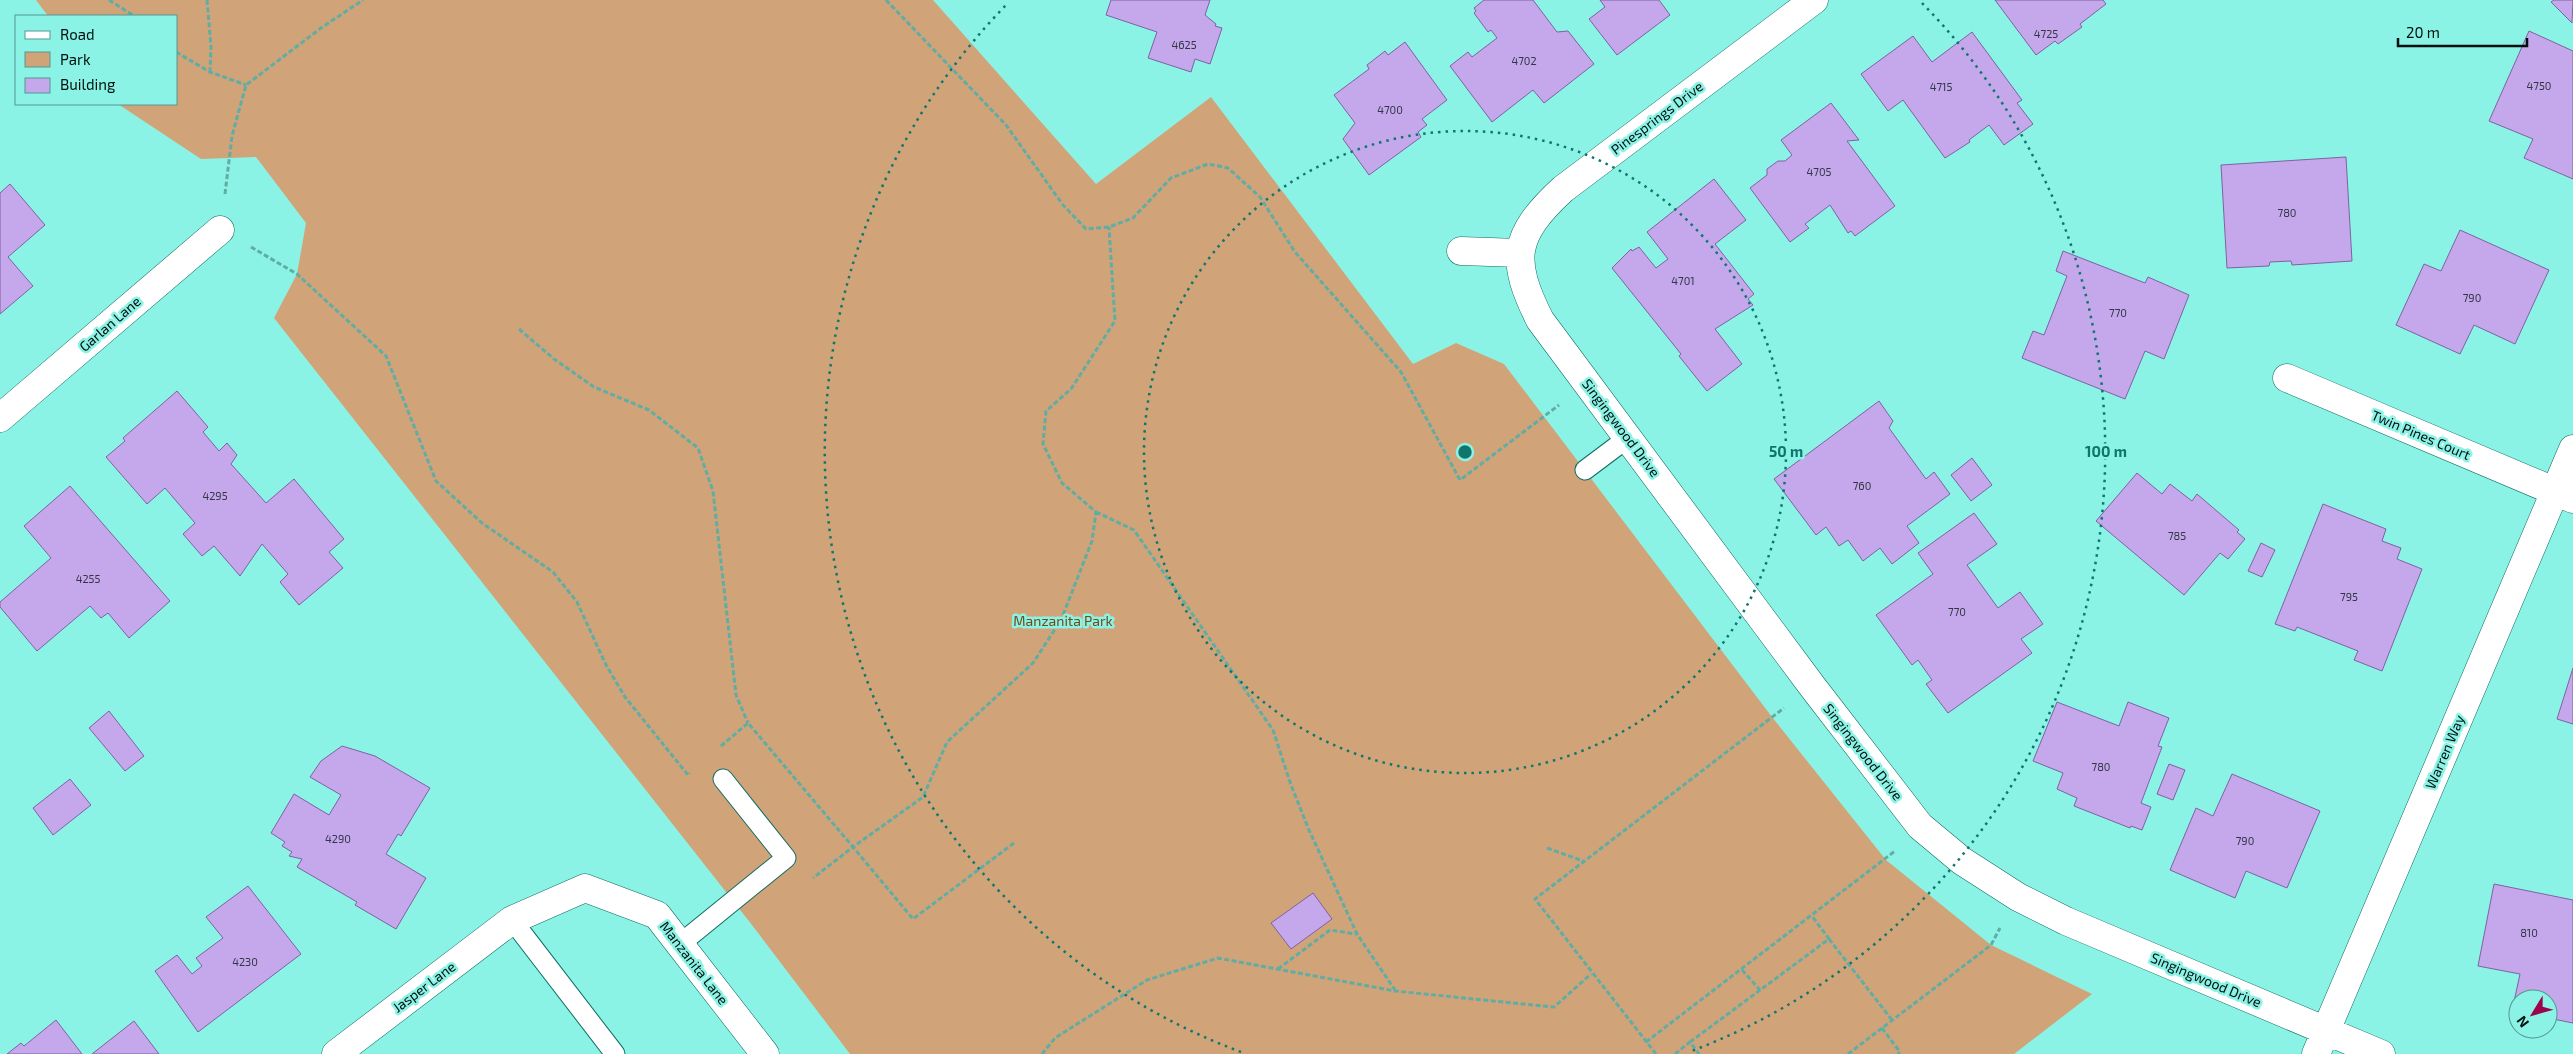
<svg xmlns="http://www.w3.org/2000/svg" width="2573" height="1054" font-family="'Exo 2',sans-serif">
<rect width="100%" height="100%" fill="#8bf3e5"/>
<path fill="#d1a379" d="M36,0H933L1096,184L1211,97L1413,364L1456,343L1504,364L1772,717L1886,860L1991,945L2092,994L2014,1054H850L752,925L274,318L297,274L306,223L256,157L201,159L118,104H176V16H48Z"/>
<path fill="#c5a7eb" stroke="#7e62a1" d="M1111,0H1210L1205,15L1216,24L1215,26L1222,28L1210,64L1195,59L1191,72L1148,58L1157,32L1106,15Z
M1484,0H1533L1557,32L1568,31L1594,64L1544,103L1533,90L1492,122L1450,66L1468,52L1472,57L1497,38L1491,30L1488,32L1474,13L1476,11L1474,8Z
M1600,0H1659L1670,15L1617,55L1589,19L1605,7Z
M1995,0H2103L2106,4L2080,24L2082,27L2058,44L2055,41L2036,55Z
M2554,0H2573L2572,23L2551,2Z
M2529,31L2573,51V179L2524,158L2533,139L2489,121Z
M1972,32L2022,100L2017,103L2033,124L2004,145L1989,125L1969,140L1970,142L1945,158L1903,100L1888,111L1861,74L1913,36L1932,62Z
M1405,42L1447,100L1422,119L1427,125L1418,132L1421,137L1369,175L1343,139L1355,123L1334,95L1369,69L1367,65L1385,51L1388,55Z
M1831,103L1859,140L1847,141L1895,206L1855,236L1851,231L1848,233L1830,205L1805,224L1809,228L1790,242L1750,188L1767,175V169L1778,161H1785L1792,155L1781,140Z
M2346,157L2352,261L2292,265L2291,261L2270,262L2269,266L2227,268L2221,165Z
M1714,179L1746,220L1715,244L1754,294L1748,299L1753,305L1715,329L1742,364L1707,391L1679,356L1681,354L1612,268L1631,249L1632,251L1639,247L1656,268L1668,259L1647,232Z
M10,184L45,225L8,257L33,286L0,314V193Z
M2460,230L2549,270L2515,344L2474,325L2460,354L2396,325L2424,264L2441,271Z
M2063,251L2145,283L2148,277L2189,295L2164,359L2145,351L2125,399L2022,358L2033,331L2044,335L2067,276L2056,271Z
M177,391L208,427L203,432L219,451L227,443L237,455L231,464L266,503L294,479L344,539L329,552L343,568L299,605L280,582L288,574L262,544L240,576L214,546L202,556L183,534L195,523L165,488L147,504L106,457L125,441L123,438Z
M1879,401L1893,421L1889,428L1926,479L1934,472L1950,494L1907,526L1919,543L1892,564L1880,548L1863,561L1848,540L1839,546L1826,527L1816,535L1774,479Z
M1972,458L1992,485L1971,501L1951,475Z
M2137,473L2162,494L2170,484L2192,501L2197,494L2239,530L2237,532L2245,539L2228,559L2220,553L2184,595L2096,521Z
M70,486L170,601L129,638L108,613L101,618L90,606L37,651L0,607V602L51,558L24,526Z
M2323,504L2386,529L2382,541L2401,548L2397,559L2422,569L2382,671L2354,660L2358,651L2297,627L2295,631L2275,624Z
M1974,513L1997,544L1967,565L1998,608L2020,592L2043,624L2021,639L2032,653L1948,713L1926,684L1932,680L1918,660L1912,665L1876,615L1933,574L1918,553Z
M2261,543L2275,550L2262,577L2248,571Z
M2573,668V724L2557,719Z
M2057,702L2119,726L2128,702L2169,718L2158,746L2162,747L2141,803L2151,807L2142,830L2131,826L2130,828L2074,806L2077,798L2057,789L2063,773L2033,761Z
M109,711L144,756L125,771L89,728Z
M342,746L375,756L430,788L401,836L398,834L386,854L426,878L396,929L355,905L357,902L297,867L302,859L289,856L292,852L282,846L285,842L271,833L294,794L329,815L341,795L310,777L321,761Z
M2169,764L2185,770L2173,800L2157,794Z
M2232,774L2320,811L2287,888L2246,871L2235,898L2170,870L2196,808L2213,816Z
M70,779L91,805L53,835L33,808Z
M2494,884L2573,900V1023L2548,1018V999H2518V1012L2512,1011L2520,974L2478,966Z
M248,886L301,954L198,1032L155,971L177,955L192,974L202,966L196,958L223,938L206,917Z
M1313,893L1332,919L1291,949L1271,923Z
M56,1020L82,1054H7L21,1043L24,1046Z
M134,1021L159,1054H92Z"/>
<g fill="none" stroke-linecap="round" stroke-linejoin="round">
<defs>
<path id="lane" d="M1585,470L1629,437
M512,920L615,1054
M680,944L786,858L723,779"/>
<path id="street" d="M1814,0L1563,189C1512,236 1510,260 1540,320L1812,686L1920,826L1962,861L2018,897L2066,921L2381,1054
M1461,251L1519,253
M2287,378L2573,499
M0,418L220,230
M336,1054L512,920L585,888L657,915L765,1054
M2316,1054L2573,449"/>
</defs>
<use href="#lane" stroke="#116b62" stroke-width="21"/>
<use href="#street" stroke="#116b62" stroke-width="29"/>
<path stroke="#60ada3" stroke-width="3" stroke-dasharray="5 2.5" stroke-linecap="butt" d="M109,0L134,16
M207,0L211,46L210,72
M886,0L1006,125L1063,205L1086,229L1109,227L1133,218L1171,178L1208,164L1228,168L1260,197L1295,252L1401,372L1460,480L1559,405
M176,52L210,72L246,85
M225,194L232,136L246,85L321,28L363,0
M251,247L297,274L386,356L436,481L482,523L553,572L577,602L606,665L625,697L688,775L690,773
M519,329L554,359L594,387L649,410L698,448L713,491L736,695L748,723
M1096,512L1134,530L1273,730L1291,785L1309,830L1357,934L1395,990
M721,746L748,723L853,847L813,878
M1014,843L913,919L853,847L923,797L947,742L1033,663L1061,620L1092,541L1096,512L1062,483L1043,444L1046,411L1071,389L1115,321L1109,227
M1547,848L1583,861
M1829,939L1892,1020
M1278,969L1330,930L1356,934
M1742,970L1760,990
M1882,1028L1900,1052L1898,1054
M1646,1042L1895,851
M1690,1042L1829,939L1812,916
M1042,1054L1055,1038L1147,980L1218,958L1395,991L1554,1007L1591,974
M1656,1054L1535,899L1784,708
M1675,1054L1690,1042L1699,1054
M1848,1054L1991,945L2000,928"/>
<use href="#lane" stroke="#fff" stroke-width="19"/>
<use href="#street" stroke="#fff" stroke-width="28"/>
</g>
<g fill="none" stroke="#0f766e" stroke-width="2.5" stroke-dasharray="2.5 5">
<circle cx="1465" cy="452" r="321"/>
<path d="M1241 1052A641 641 0 0 1 1008 3M1922 3A641 641 0 0 1 1689 1052"/>
</g>
<g text-anchor="middle" stroke-width="5" stroke-linejoin="round" paint-order="stroke">
<g font-size="11" fill="#313645">
<text x="2046" y="38">4725</text>
<text x="1184" y="49">4625</text>
<text x="1524" y="65">4702</text>
<text x="2539" y="90">4750</text>
<text x="1941" y="91">4715</text>
<text x="1390" y="114">4700</text>
<text x="1819" y="176">4705</text>
<text x="2287" y="217">780</text>
<text x="1683" y="285">4701</text>
<text x="2472" y="302">790</text>
<text x="2118" y="317">770</text>
<text x="1862" y="490">760</text>
<text x="215" y="500">4295</text>
<text x="2177" y="540">785</text>
<text x="88" y="583">4255</text>
<text x="2349" y="601">795</text>
<text x="1957" y="616">770</text>
<text x="2101" y="771">780</text>
<text x="338" y="843">4290</text>
<text x="2245" y="845">790</text>
<text x="2529" y="937">810</text>
<text x="245" y="966">4230</text>
</g>
<g font-size="14" fill="#00100e" stroke="#8bf3e5">
<text transform="translate(1657 118) rotate(-37)" y="5">Pinesprings Drive</text>
<text transform="translate(110 324) rotate(-41)" y="5">Garlan Lane</text>
<text transform="translate(1621 428) rotate(53)" y="5">Singingwood Drive</text>
<text transform="translate(2421 435) rotate(23)" y="5">Twin Pines Court</text>
<text transform="translate(1863 752) rotate(52)" y="5">Singingwood Drive</text>
<text transform="translate(2445 752) rotate(-67)" y="5">Warren Way</text>
<text transform="translate(694 963) rotate(52)" y="5">Manzanita Lane</text>
<text transform="translate(2206 980) rotate(23)" y="5">Singingwood Drive</text>
<text transform="translate(424 987) rotate(-37)" y="5">Jasper Lane</text>
</g>
<g font-size="14" fill="#744714" stroke="#8bf3e5">
<text x="1063" y="626">Manzanita Park</text>
</g>
</g>
<circle cx="1465" cy="452" r="8" fill="#0f766e" stroke="#8bf3e5" stroke-width="2.5"/>
<g font-size="15" text-anchor="middle" font-weight="bold" fill="#0f766e" stroke="#8bf3e5" stroke-width="5" stroke-linejoin="round" paint-order="stroke">
<text x="1786" y="457">50 m</text>
<text x="2106" y="457">100 m</text>
</g>
<rect x="15" y="15" width="162" height="90" fill="#8bf3e5" stroke="#53988f"/>
<rect x="25" y="31" width="25" height="8" fill="#ffffff" stroke="#53988f"/>
<text x="60" y="40" font-size="15" fill="#00100e">Road</text>
<rect x="25" y="52" width="25" height="15" fill="#d1a379" stroke="#53988f"/>
<text x="60" y="65" font-size="15" fill="#00100e">Park</text>
<rect x="25" y="78" width="25" height="15" fill="#c5a7eb" stroke="#53988f"/>
<text x="60" y="90" font-size="15" fill="#00100e">Building</text>
<g transform="translate(2533 1014) rotate(233)"><circle r="24" fill="#8bf3e5" stroke="#53988f"/>
<path d="M0-4L9 19L0 12L-9 19Z" fill="#9d024a"/>
<text y="-8" font-size="14" font-weight="bold" text-anchor="middle" fill="#00100e">N</text>
</g>
<path d="M2398 38v8h129v-8" fill="none" stroke="#00100e" stroke-width="2.5"/>
<text x="2406" y="38" font-size="15" fill="#00100e" stroke="#8bf3e5" stroke-width="4" paint-order="stroke">20 m</text>
</svg>
